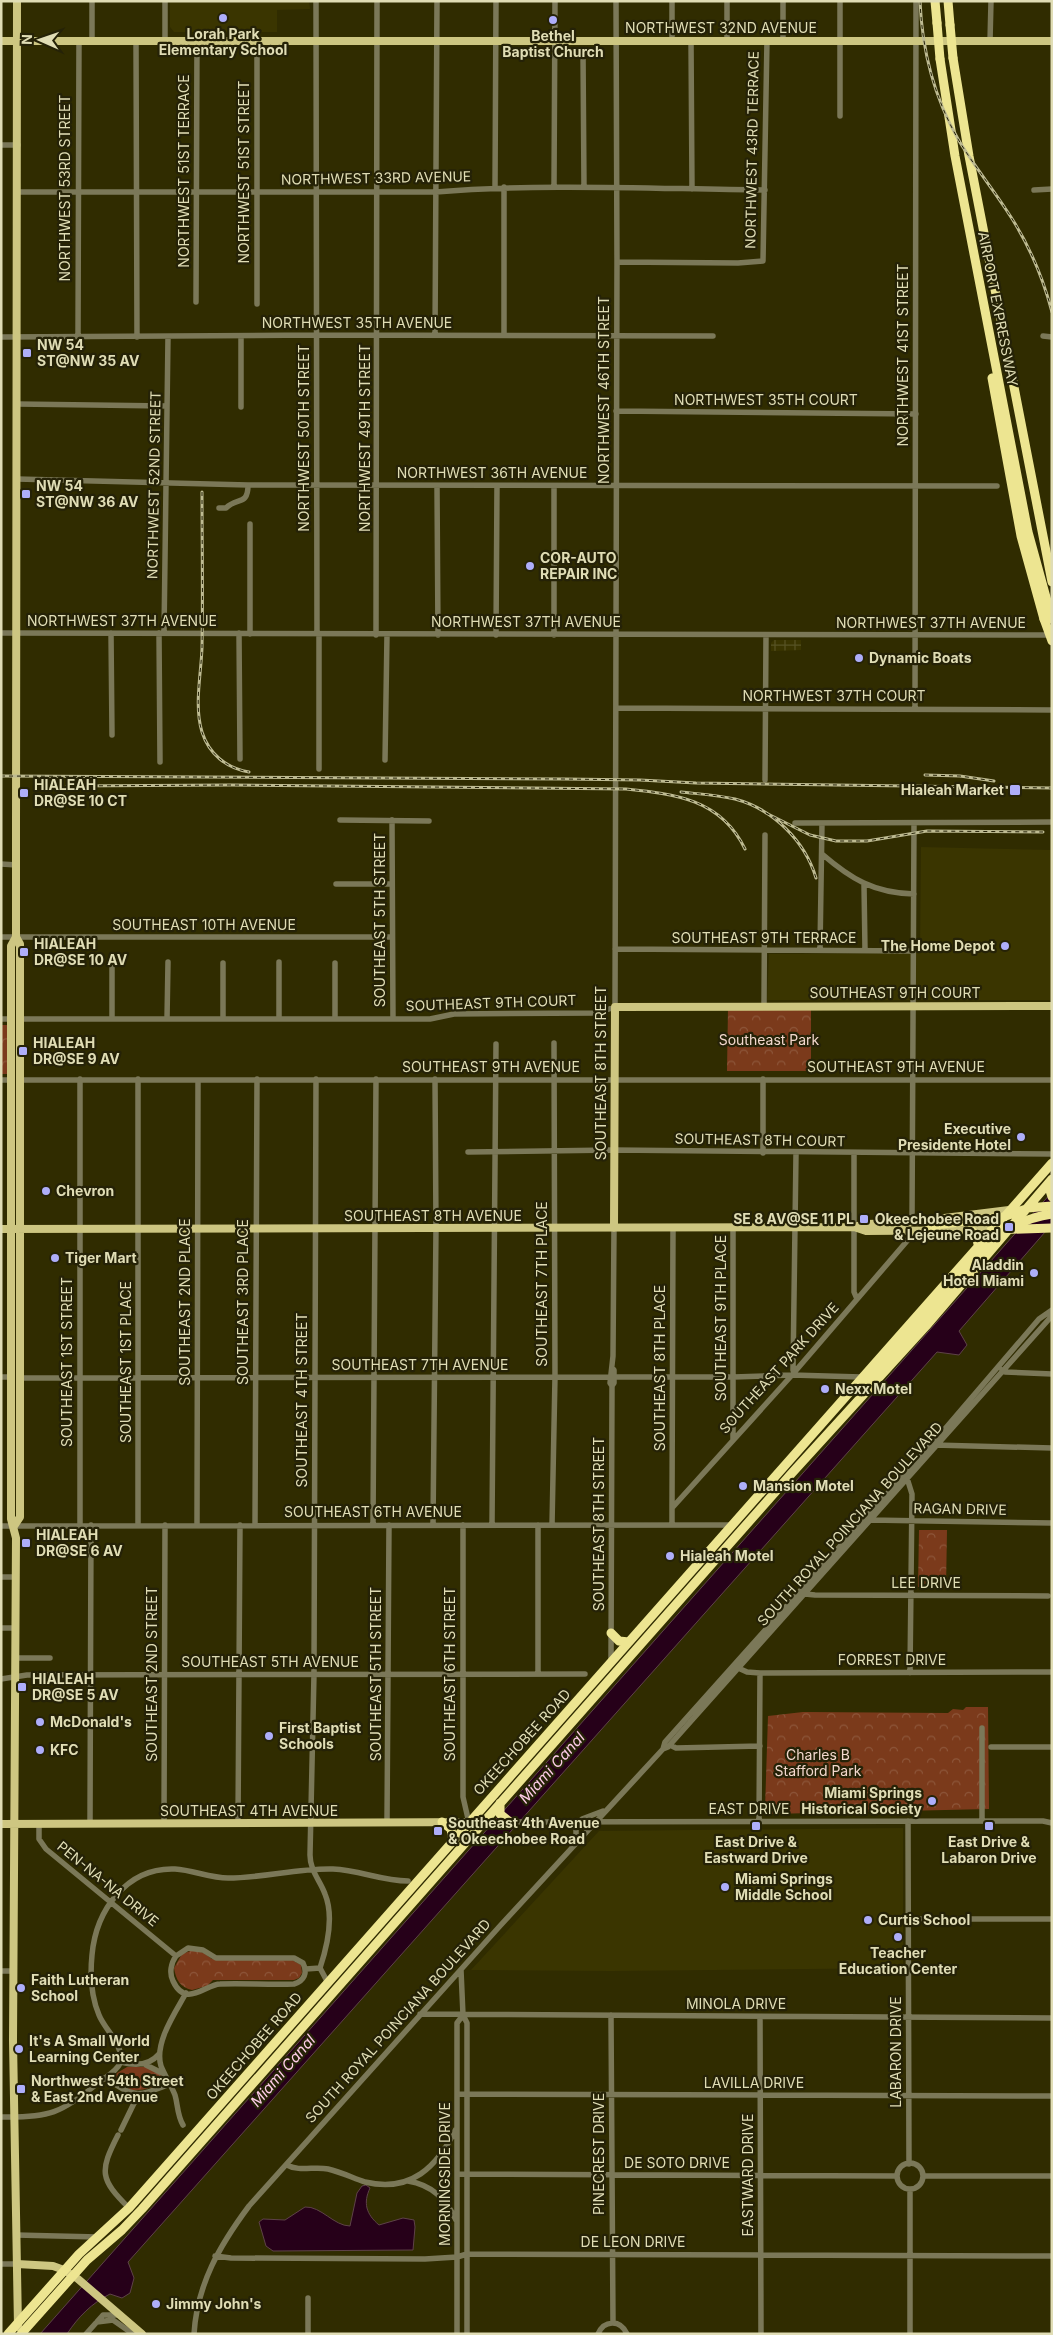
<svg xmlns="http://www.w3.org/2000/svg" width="1053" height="2335" font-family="Inter,sans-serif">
<defs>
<pattern id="industrial-grid" width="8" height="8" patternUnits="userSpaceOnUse" patternTransform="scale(1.25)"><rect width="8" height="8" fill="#3a3500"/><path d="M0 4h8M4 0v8" fill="none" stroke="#565223"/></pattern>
<pattern id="park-crowns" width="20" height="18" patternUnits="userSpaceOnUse" patternTransform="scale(1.25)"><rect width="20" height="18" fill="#7b3a1b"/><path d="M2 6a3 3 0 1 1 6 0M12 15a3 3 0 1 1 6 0" fill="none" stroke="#8d563a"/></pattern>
</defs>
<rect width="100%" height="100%" fill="#302c00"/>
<path fill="#3a3500" d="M170,1H309L310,9L277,10V32H174L170,27Z
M921,847L1052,850V1000H767L769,954L920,953Z
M903,1828V1968L611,1971L471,1970L599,1831Z"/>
<path fill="url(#industrial-grid)" d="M774,640H801V650L771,651V643Z"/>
<path fill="url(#park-crowns)" d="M728,1009H811V1071H727Z
M1,1025H7V1074H1Z
M919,1530H947L946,1587H918Z
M966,1707H988L989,1809L769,1814L765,1809L768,1716L803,1712L948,1713L953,1709L963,1710Z
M193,1950L204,1953L212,1959L292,1960L301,1965L302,1973L299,1978L294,1980H213L207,1986L192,1990C180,1987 176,1980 174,1968L182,1954Z
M127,2067H147L162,2075L164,2081L163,2083C145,2090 127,2097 114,2078L117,2073Z"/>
<path fill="#260019" stroke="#5e4248" d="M1052,1192V1224L959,1331L967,1345L959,1355L937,1352L128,2262L134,2278L130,2293L122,2298L110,2294C92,2303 78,2317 67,2334H40Z
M366,2185L370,2188C363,2203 366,2214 379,2225L403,2218L414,2220L415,2227L413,2250L273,2251L266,2246L259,2222L263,2219L285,2220L305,2207C321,2206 334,2226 350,2226L357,2193L362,2186Z"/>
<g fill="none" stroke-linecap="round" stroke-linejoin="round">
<path stroke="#7b7858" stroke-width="5.5" d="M316,1L317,634
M783,1V40
M92,40V1
M672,40V1
M691,40L692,189
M727,40V1
M136,41L137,337
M165,41V1
M257,41V304
M990,41L991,1
M583,52L584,187
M840,116V1
M1,145H18
M495,187L496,1
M504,187V335
M554,187L555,1
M1034,190L1052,189
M17,192H436C545,183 655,189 765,190
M617,262L738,263L763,261L767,40
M196,302L197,41
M435,335L437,1
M1043,336L1052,337
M1,337L316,335L713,336
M78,337L79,40
M17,404L167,406
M241,407V336
M616,411L916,414
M17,479L248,485L997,486
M437,486L438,635
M219,508H226C237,497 248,506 248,485
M1,633L1052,635
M111,633L112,735
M159,633L160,762
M164,633L168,337
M239,633L240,759
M250,634V524
M376,635L377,1
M496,635L497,486
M554,635V486
M616,708L1052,710
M915,709L916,1
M385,760L387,635
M319,769V634
M765,780L766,635
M340,820L429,821
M392,820L393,1019
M795,823L1052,822
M822,854C851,879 874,893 914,894
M1,864L17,865
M336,884H392
M864,885L865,950
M1,937H392
M615,949L914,951
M820,949L822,823
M335,963V1019
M764,1005L765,835
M1,1019H11
M19,1019H430L454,1014L597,1013L615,1007L617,262L616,1
M112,1019V962
M167,1019L168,962
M223,1019V963
M279,1019V962
M138,1079V1525
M316,1079L314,1674L310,1855C310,1871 320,1880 325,1894C334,1916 327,1947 320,1968
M1,1080H11
M20,1080H1052
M468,1152L613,1150L1052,1154
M763,1153V1079
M854,1154V1292L857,1299
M912,1222L914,823
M793,1370L796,1154
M1002,1370L1005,1372L1052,1374
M1,1377H11
M614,1377H734L792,1375L861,1377
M20,1378L610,1377
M612,1386L610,1383L613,1356L614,1228
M733,1439V1227
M934,1445L1052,1448
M907,1478L912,1494L910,1673
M672,1508L673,1228
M869,1520L1052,1523
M80,1525V1079
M197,1525L198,1080
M255,1525L257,1079
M373,1525L376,1079
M433,1525L436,1228L435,1079
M463,1525V1797L469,1823
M492,1525L496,1044
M552,1525L555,1377L554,1043
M672,1525V1508L792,1375L907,1241L913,1231
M1,1526L733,1525
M1,1577H16
M805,1594L815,1595L1048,1596
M1,1628H16
M15,1658H50
M611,1662L612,1386L614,1383V1370L612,1368
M736,1667L747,1672L760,1673L1052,1672
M538,1673V1525
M1,1679L27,1675L585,1674
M982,1728V1821
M670,1745L676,1748L760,1746
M991,1747H1052
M663,1749L668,1747L1050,1318L1051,1311
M582,1819L603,1811
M908,1821L909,2164
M484,1822L1043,1821L1052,1823
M566,1822L576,1828V1842
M759,1822L760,1673
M238,1823L240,1525
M387,1823L389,1525
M39,1824V1839L46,1849L176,1956
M90,1824L91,1525
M164,1824L165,1525
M909,1919H1052
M188,1948L203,1950L216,1958H294L303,1963C308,1973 304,1981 294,1984C269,1985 244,1983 220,1984C206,1984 186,2009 173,1981C169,1973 171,1963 176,1956Z
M320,1968L328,1983
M306,1969L320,1968
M461,1970L463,2015L467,2023V2334
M1,1971H14
M420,2014L1052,2018
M611,2015L613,2323
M760,2017L761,2334
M121,2062C123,2044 105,2030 99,2015C91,1996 90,1975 92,1955C96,1910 127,1867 175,1869C193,1870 210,1878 228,1878C263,1878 298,1868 333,1869C359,1870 382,1881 408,1881
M121,2062C135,2066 149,2066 159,2054
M146,2065L164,2074
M105,2078C136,2098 136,2097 170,2084
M457,2094L1052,2096
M1,2117C49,2118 62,2113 98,2083C106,2077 117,2071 121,2062
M183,2125C177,2115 178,2105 175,2095C171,2085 165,2076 161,2066C154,2043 175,2013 186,1993
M121,2130L138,2095
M118,2135C99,2172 100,2179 129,2208
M897 2176a13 13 0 1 1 26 0a13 13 0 1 1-26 0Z
M287,2165C299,2172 315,2166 328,2169C341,2172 353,2178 365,2182C411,2193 437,2167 456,2129
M457,2174L896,2176
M923,2176H1052
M408,2181C432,2185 446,2199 456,2220
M910,2189V2334
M16,2235L98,2237
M215,2256L231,2258L425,2259L457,2257L467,2254L1052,2256
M1,2264H17
M97,2322L113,2320L133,2334
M86,2334L103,2315H119
M194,2334C197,2284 220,2245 249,2206L499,1927L663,1749L665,1742L944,1430L1039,1319L1052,1310
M308,2334V2298
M457,2334V2023L463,2015
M598,2334C604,2320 620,2319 627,2334"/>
<path stroke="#cdc681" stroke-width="8" d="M1,41H1052
M16,937L11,946V1519L16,1538L13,2041L18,2327
M854,1227L866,1231L991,1230
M614,1228L615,1007L1052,1006
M1,1229L854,1227L866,1224L904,1223L1009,1210
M14,1526L20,1517V944L16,937V826L17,1
M1,1824L484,1822
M17,2264L53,2266L64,2270L78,2279L142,2334"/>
<path stroke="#ede591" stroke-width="9" d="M935,1L937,23
M948,1L950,25
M953,58L969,156L1052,582
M940,59L955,156L1028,532L1052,619
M992,378L1021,536L1044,619
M1048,1184L1052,1197
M1027,1208L1052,1206
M928,1230L934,1225L1003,1217L1026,1209
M971,1230L976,1236L978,1244
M991,1230L1052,1228
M860,1387L949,1287
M611,1633L619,1641L629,1642
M500,1803V1814L510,1822
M442,1822L451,1829L453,1841
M8,2334L79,2254L129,2208L1052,1163
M21,2334L87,2260L122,2230L142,2209L792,1473L926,1326L1052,1179"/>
<defs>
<path id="rail" d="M920,1C922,49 934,97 958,139C972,163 990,185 1005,208C1027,240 1042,274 1052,312
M202,492C202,544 203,596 202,648C201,675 194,706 202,732C209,754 226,768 249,772
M925,775L960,776L994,781
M1,776L564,779L640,780L696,783L1052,788
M67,786L230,785L626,789C675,794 721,799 745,849
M681,792C699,794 717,795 735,799C773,809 805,841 816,878
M766,813L810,835L836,841H867L927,831L1043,832"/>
</defs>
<use href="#rail" stroke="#bebb92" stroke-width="3"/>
<use href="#rail" stroke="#252207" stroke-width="1" stroke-dasharray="4" stroke-linecap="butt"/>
<path stroke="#ede591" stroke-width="9" d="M937,23L940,59
M950,25L953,58
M1044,619L1052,641
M949,1287C978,1253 1005,1220 1052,1214"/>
</g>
<g fill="#aeaefa" stroke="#252207" stroke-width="2">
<circle cx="223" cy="18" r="5"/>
<circle cx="553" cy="20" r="5"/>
<rect x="22" y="348" width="10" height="10" rx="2.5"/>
<rect x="21" y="489" width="10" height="10" rx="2.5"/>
<circle cx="530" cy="566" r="5"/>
<circle cx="859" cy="658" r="5"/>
<rect x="1009" y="784" width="12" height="12" rx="2.5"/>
<rect x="19" y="788" width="10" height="10" rx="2.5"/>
<circle cx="1005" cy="946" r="5"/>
<rect x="19" y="947" width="10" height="10" rx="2.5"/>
<rect x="18" y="1046" width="10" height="10" rx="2.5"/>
<circle cx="1021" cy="1137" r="5"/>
<circle cx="46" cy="1191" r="5"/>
<rect x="859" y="1214" width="10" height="10" rx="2.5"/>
<rect x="1004" y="1222" width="10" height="10" rx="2.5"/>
<circle cx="55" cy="1258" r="5"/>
<circle cx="1034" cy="1273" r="5"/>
<circle cx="825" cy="1389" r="5"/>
<circle cx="743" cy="1486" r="5"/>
<rect x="21" y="1538" width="10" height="10" rx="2.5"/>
<circle cx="670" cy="1556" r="5"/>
<rect x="17" y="1682" width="10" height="10" rx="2.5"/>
<circle cx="40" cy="1722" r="5"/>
<circle cx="269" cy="1736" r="5"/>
<circle cx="40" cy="1750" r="5"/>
<circle cx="932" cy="1801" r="5"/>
<rect x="751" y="1821" width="10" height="10" rx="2.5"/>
<rect x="984" y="1821" width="10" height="10" rx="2.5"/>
<rect x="433" y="1826" width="10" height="10" rx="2.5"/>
<circle cx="725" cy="1887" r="5"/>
<circle cx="868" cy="1920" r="5"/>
<circle cx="898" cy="1937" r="5"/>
<circle cx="21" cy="1988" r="5"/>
<circle cx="19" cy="2049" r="5"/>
<rect x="16" y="2084" width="10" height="10" rx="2.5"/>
<circle cx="156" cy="2304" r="5"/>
</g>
<g text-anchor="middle" stroke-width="4.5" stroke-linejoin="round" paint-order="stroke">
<g font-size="14" fill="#e0ddb5" stroke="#252207">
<text x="721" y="33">NORTHWEST 32ND AVENUE</text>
<text transform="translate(752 150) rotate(-89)" y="5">NORTHWEST 43RD TERRACE</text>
<text transform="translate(184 171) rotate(-90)" y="5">NORTHWEST 51ST TERRACE</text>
<text transform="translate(244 172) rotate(-90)" y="5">NORTHWEST 51ST STREET</text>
<text transform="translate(376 178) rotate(-1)" y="5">NORTHWEST 33RD AVENUE</text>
<text transform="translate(65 188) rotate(-90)" y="5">NORTHWEST 53RD STREET</text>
<text transform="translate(998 309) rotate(79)" y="5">AIRPORT EXPRESSWAY</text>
<text x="357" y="328">NORTHWEST 35TH AVENUE</text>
<text transform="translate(903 355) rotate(-90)" y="5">NORTHWEST 41ST STREET</text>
<text transform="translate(604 390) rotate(-90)" y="5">NORTHWEST 46TH STREET</text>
<text x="766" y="405">NORTHWEST 35TH COURT</text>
<text transform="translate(304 438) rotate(-90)" y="5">NORTHWEST 50TH STREET</text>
<text transform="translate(365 438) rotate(-90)" y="5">NORTHWEST 49TH STREET</text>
<text x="492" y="478">NORTHWEST 36TH AVENUE</text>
<text transform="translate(154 485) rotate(-89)" y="5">NORTHWEST 52ND STREET</text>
<text x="122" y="626">NORTHWEST 37TH AVENUE</text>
<text x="526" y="627">NORTHWEST 37TH AVENUE</text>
<text x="931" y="628">NORTHWEST 37TH AVENUE</text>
<text x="834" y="701">NORTHWEST 37TH COURT</text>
<text transform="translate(380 920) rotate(-90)" y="5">SOUTHEAST 5TH STREET</text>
<text x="204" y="930">SOUTHEAST 10TH AVENUE</text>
<text x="764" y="943">SOUTHEAST 9TH TERRACE</text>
<text x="895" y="998">SOUTHEAST 9TH COURT</text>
<text transform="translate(491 1003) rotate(-2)" y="5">SOUTHEAST 9TH COURT</text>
<text x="491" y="1072">SOUTHEAST 9TH AVENUE</text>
<text x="896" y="1072">SOUTHEAST 9TH AVENUE</text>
<text transform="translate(601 1073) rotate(-90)" y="5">SOUTHEAST 8TH STREET</text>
<text transform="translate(760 1140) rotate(1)" y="5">SOUTHEAST 8TH COURT</text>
<text x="433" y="1221">SOUTHEAST 8TH AVENUE</text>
<text transform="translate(542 1284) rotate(-90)" y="5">SOUTHEAST 7TH PLACE</text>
<text transform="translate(185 1302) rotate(-90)" y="5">SOUTHEAST 2ND PLACE</text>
<text transform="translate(243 1302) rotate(-90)" y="5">SOUTHEAST 3RD PLACE</text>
<text transform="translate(721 1318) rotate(-90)" y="5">SOUTHEAST 9TH PLACE</text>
<text transform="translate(67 1362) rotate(-90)" y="5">SOUTHEAST 1ST STREET</text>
<text transform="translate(126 1362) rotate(-90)" y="5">SOUTHEAST 1ST PLACE</text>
<text x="420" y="1370">SOUTHEAST 7TH AVENUE</text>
<text transform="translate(660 1368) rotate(-90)" y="5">SOUTHEAST 8TH PLACE</text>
<text transform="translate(779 1368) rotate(-48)" y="5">SOUTHEAST PARK DRIVE</text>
<text transform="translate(302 1400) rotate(-90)" y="5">SOUTHEAST 4TH STREET</text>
<text transform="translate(960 1509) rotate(1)" y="5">RAGAN DRIVE</text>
<text x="373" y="1517">SOUTHEAST 6TH AVENUE</text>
<text transform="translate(599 1524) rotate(-90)" y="5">SOUTHEAST 8TH STREET</text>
<text transform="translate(850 1524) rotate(-48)" y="5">SOUTH ROYAL POINCIANA BOULEVARD</text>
<text x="926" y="1588">LEE DRIVE</text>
<text x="892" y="1665">FORREST DRIVE</text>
<text x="270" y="1667">SOUTHEAST 5TH AVENUE</text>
<text transform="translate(152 1674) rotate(-90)" y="5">SOUTHEAST 2ND STREET</text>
<text transform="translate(376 1674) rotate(-90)" y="5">SOUTHEAST 5TH STREET</text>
<text transform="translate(450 1674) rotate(-90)" y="5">SOUTHEAST 6TH STREET</text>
<text transform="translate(522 1742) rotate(-48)" y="5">OKEECHOBEE ROAD</text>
<text x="749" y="1814">EAST DRIVE</text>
<text x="249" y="1816">SOUTHEAST 4TH AVENUE</text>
<text transform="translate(108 1884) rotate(39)" y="5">PEN-NA-NA DRIVE</text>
<text x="736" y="2009">MINOLA DRIVE</text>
<text transform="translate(398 2021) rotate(-48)" y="5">SOUTH ROYAL POINCIANA BOULEVARD</text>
<text transform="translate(254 2046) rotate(-49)" y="5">OKEECHOBEE ROAD</text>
<text transform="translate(896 2052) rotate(-90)" y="5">LABARON DRIVE</text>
<text x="754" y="2088">LAVILLA DRIVE</text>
<text transform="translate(599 2154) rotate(-90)" y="5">PINECREST DRIVE</text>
<text x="677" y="2168">DE SOTO DRIVE</text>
<text transform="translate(445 2174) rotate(-90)" y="5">MORNINGSIDE DRIVE</text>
<text transform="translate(748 2175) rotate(-90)" y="5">EASTWARD DRIVE</text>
<text x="633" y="2247">DE LEON DRIVE</text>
</g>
<g font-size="14" font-weight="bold" fill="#e0ddb5" stroke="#252207" text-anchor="start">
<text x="223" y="39" text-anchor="middle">Lorah Park<tspan x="223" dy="16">Elementary School</tspan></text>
<text x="553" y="41" text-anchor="middle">Bethel<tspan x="553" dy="16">Baptist Church</tspan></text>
<text x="37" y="350">NW 54<tspan x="37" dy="16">ST@NW 35 AV</tspan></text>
<text x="36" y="491">NW 54<tspan x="36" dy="16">ST@NW 36 AV</tspan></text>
<text x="540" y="563">COR-AUTO<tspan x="540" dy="16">REPAIR INC</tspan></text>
<text x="869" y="663">Dynamic Boats</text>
<text x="34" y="790">HIALEAH<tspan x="34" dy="16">DR@SE 10 CT</tspan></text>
<text x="1004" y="795" text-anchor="end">Hialeah Market</text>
<text x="34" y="949">HIALEAH<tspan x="34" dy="16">DR@SE 10 AV</tspan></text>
<text x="995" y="951" text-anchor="end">The Home Depot</text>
<text x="33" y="1048">HIALEAH<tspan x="33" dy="16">DR@SE 9 AV</tspan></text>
<text x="1011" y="1134" text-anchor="end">Executive<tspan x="1011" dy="16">Presidente Hotel</tspan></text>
<text x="56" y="1196">Chevron</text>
<text x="854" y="1224" text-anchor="end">SE 8 AV@SE 11 PL</text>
<text x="999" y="1224" text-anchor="end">Okeechobee Road<tspan x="999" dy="16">&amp; Lejeune Road</tspan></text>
<text x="65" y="1263">Tiger Mart</text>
<text x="1024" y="1270" text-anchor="end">Aladdin<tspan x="1024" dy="16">Hotel Miami</tspan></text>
<text x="835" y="1394">Nexx Motel</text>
<text x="753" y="1491">Mansion Motel</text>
<text x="36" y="1540">HIALEAH<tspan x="36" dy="16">DR@SE 6 AV</tspan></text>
<text x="680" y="1561">Hialeah Motel</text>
<text x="32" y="1684">HIALEAH<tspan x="32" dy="16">DR@SE 5 AV</tspan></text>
<text x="50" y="1727">McDonald's</text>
<text x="279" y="1733">First Baptist<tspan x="279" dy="16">Schools</tspan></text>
<text x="50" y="1755">KFC</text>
<text x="922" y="1798" text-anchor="end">Miami Springs<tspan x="922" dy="16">Historical Society</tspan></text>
<text x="448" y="1828">Southeast 4th Avenue<tspan x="448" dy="16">&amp; Okeechobee Road</tspan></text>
<text x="756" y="1847" text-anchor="middle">East Drive &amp;<tspan x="756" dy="16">Eastward Drive</tspan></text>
<text x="989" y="1847" text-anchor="middle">East Drive &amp;<tspan x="989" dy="16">Labaron Drive</tspan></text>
<text x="735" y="1884">Miami Springs<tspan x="735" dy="16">Middle School</tspan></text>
<text x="878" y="1925">Curtis School</text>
<text x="898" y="1958" text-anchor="middle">Teacher<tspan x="898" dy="16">Education Center</tspan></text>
<text x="31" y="1985">Faith Lutheran<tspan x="31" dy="16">School</tspan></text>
<text x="29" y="2046">It's A Small World<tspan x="29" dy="16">Learning Center</tspan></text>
<text x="31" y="2086">Northwest 54th Street<tspan x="31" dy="16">&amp; East 2nd Avenue</tspan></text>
<text x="166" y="2309">Jimmy John's</text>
</g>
<g font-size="14" fill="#f3d8cd" stroke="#252207">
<text x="769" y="1045">Southeast Park</text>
<text x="818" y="1760">Charles B<tspan x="818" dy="16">Stafford Park</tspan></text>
</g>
<g font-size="15" font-style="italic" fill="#ffcde9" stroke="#252207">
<text transform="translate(552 1768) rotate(-48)" y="5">Miami Canal</text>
<text transform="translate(283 2071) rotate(-49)" y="5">Miami Canal</text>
</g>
</g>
<rect width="1053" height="2335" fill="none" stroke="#e0ddb5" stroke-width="5"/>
<g transform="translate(40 40) rotate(272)" stroke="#252207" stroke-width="4" paint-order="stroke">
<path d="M0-4L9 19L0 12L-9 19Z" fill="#e0ddb5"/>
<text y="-8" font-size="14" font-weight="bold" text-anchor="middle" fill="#e0ddb5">N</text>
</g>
</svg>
